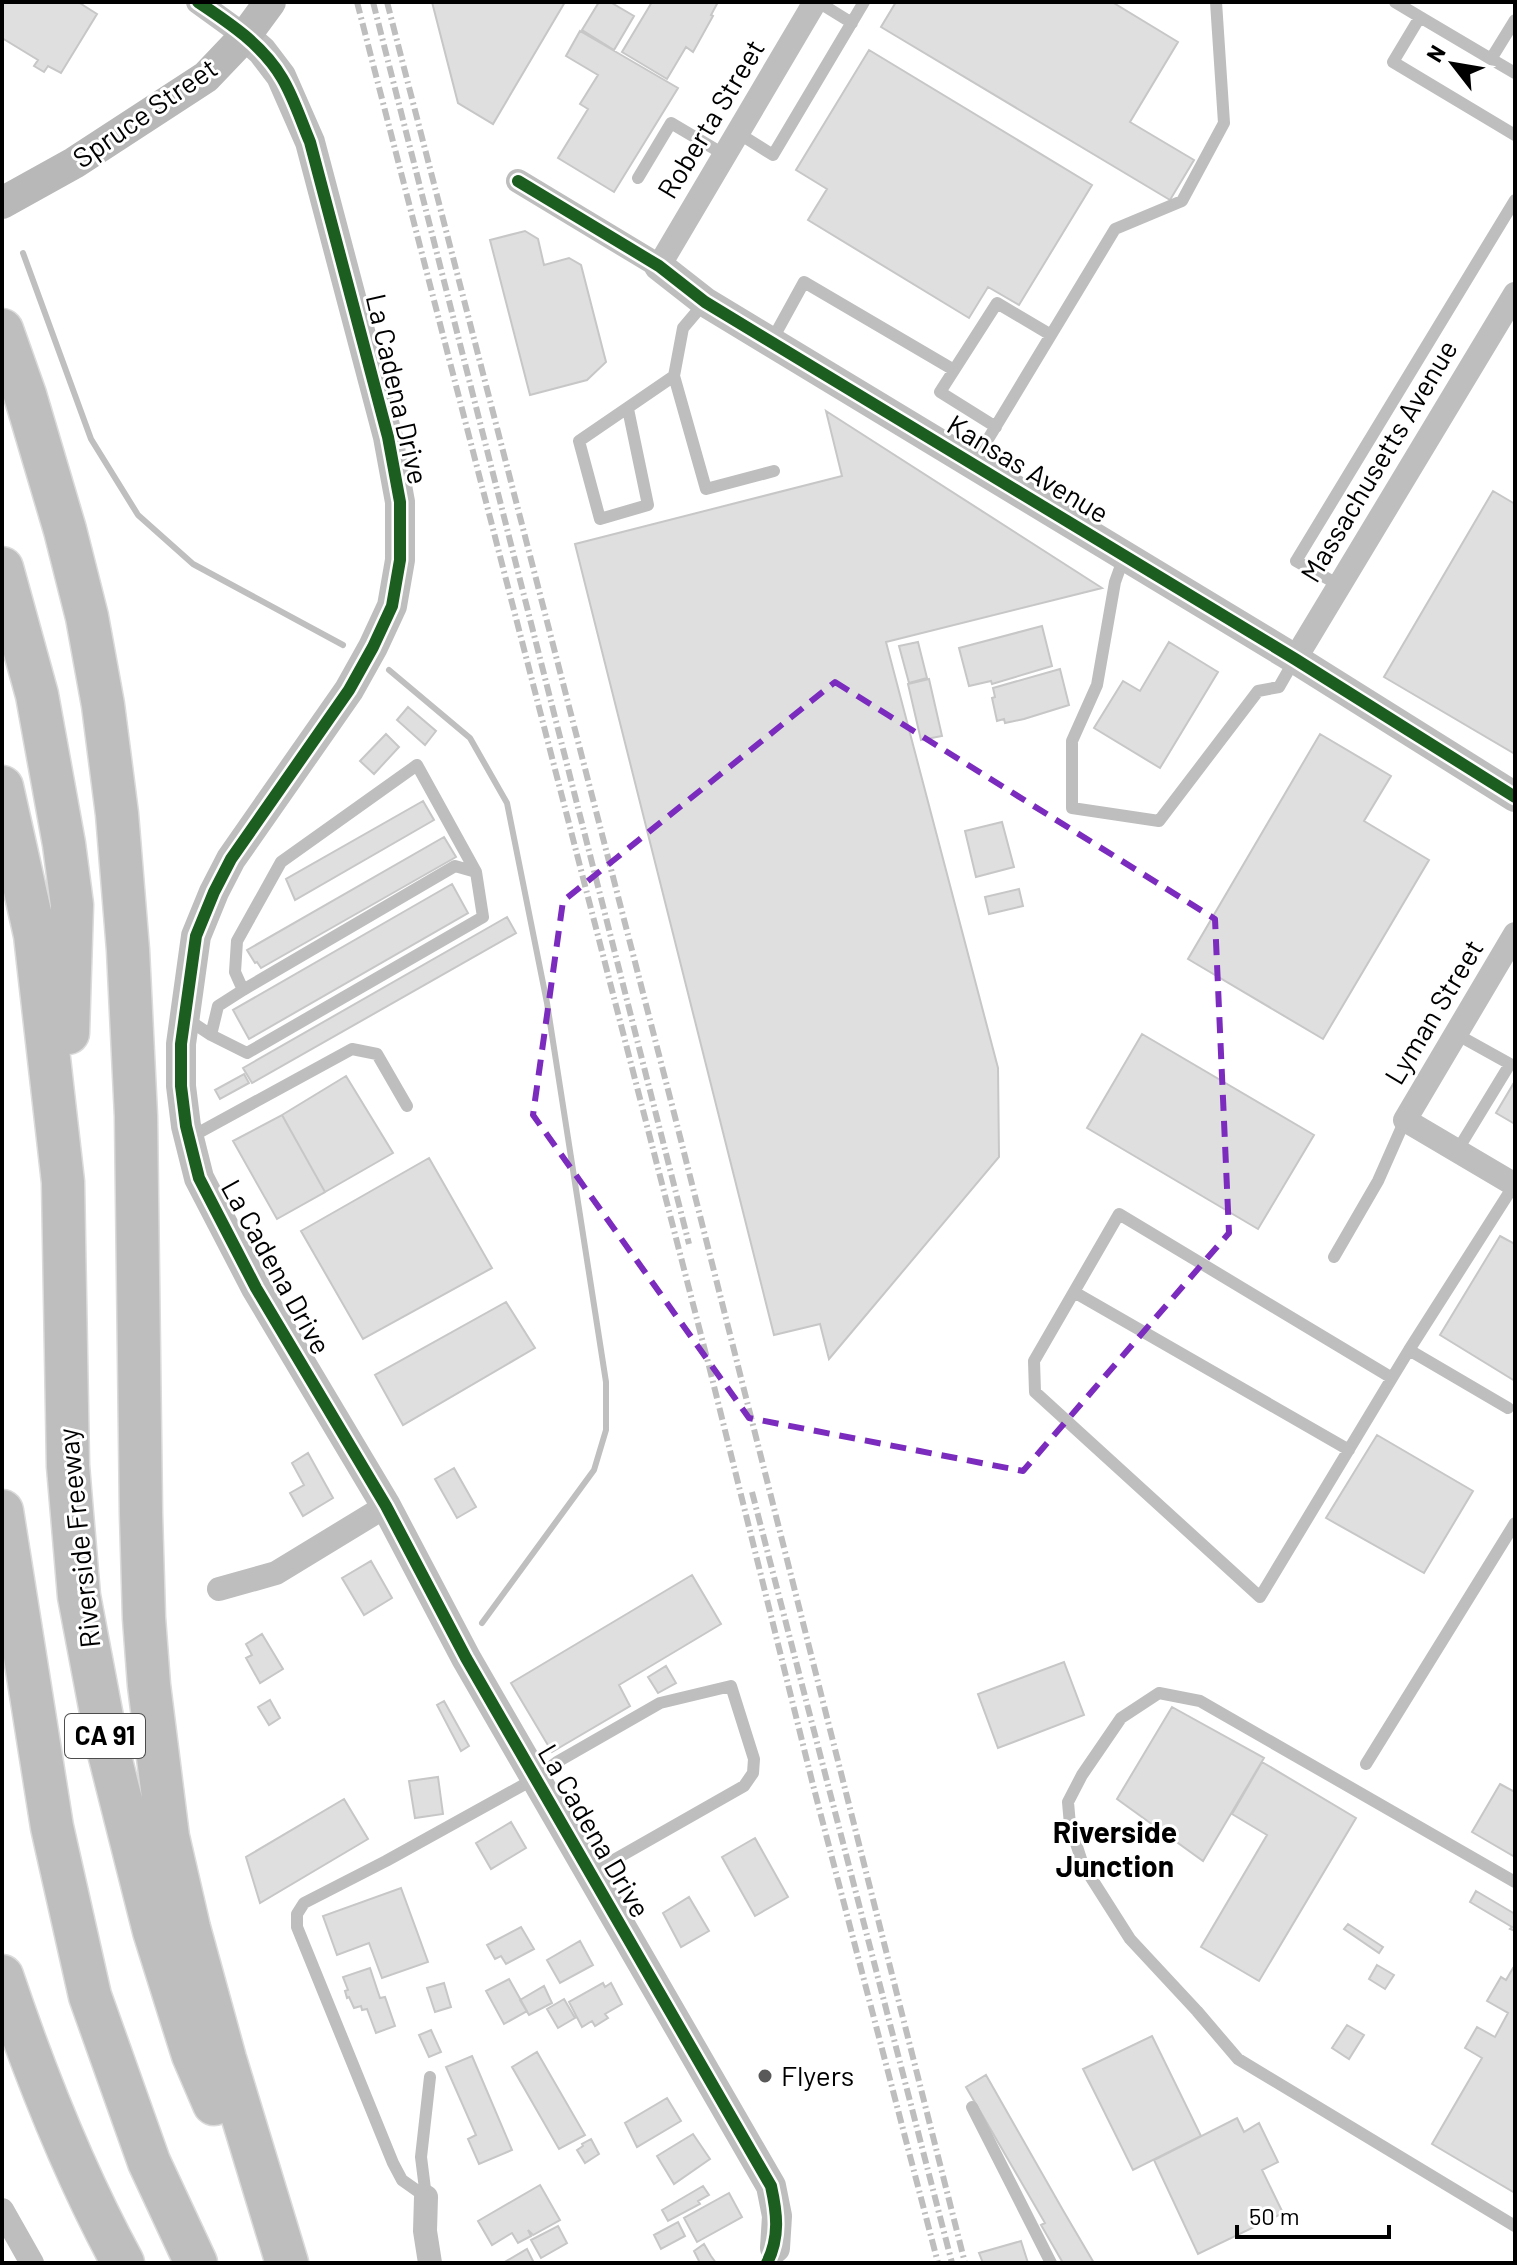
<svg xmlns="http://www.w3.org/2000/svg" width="1517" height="2265" font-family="Barlow,sans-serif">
<rect width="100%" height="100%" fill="#fff"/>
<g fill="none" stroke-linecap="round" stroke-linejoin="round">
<path stroke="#bfbfbf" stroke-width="6" d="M23,253L91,439L138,515L193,564L343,645
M389,670L470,738L507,803L547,1003L606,1382V1430L594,1470L482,1623"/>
</g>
<path fill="#dfdfdf" stroke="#c7c7c7" stroke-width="2" d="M2,2H78L97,14L61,73L48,66L44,72L34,66L38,60L2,38Z
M432,2H565L493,124L458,103Z
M599,2H610L634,16L614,50L582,30Z
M652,2H718L711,15L713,16L693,52L686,47L667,79L622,52Z
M896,2H1112L1178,42L1130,122L1194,160L1170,200L881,27Z
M580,31L678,88L614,192L558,158L588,109L580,104L598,75L566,56Z
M869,50L1092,185L1019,305L988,287L969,318L808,220L827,189L796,170Z
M525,231L538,239L544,265L569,258L581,265L606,362L587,380L530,395L490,240Z
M826,411L1102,588L886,642L998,1068L999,1157L829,1359L820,1324L774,1335L575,544L842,476Z
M1493,491L1515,504V754L1384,677Z
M1042,626L1052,666L992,684L991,681L969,686L959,648Z
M918,642L927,678L909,683L899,646Z
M1169,642L1218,672L1160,768L1094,728L1123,681L1140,691Z
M1060,669L1069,705L1024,719L1005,723L1004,719L997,721L992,698L995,697L993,688Z
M929,679L942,736L921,740L908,684Z
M408,707L436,731L425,745L397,720Z
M386,734L399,747L374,774L360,761Z
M1320,734L1391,776L1364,821L1429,860L1323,1039L1188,959Z
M423,801L434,820L295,900L286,879Z
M1002,822L1014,867L976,877L965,831Z
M444,837L456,857L261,968L257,962L255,963L247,950Z
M452,884L468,913L249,1039L233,1010Z
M1019,889L1023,906L989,914L985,897Z
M507,917L516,933L252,1083L243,1068Z
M1142,1034L1314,1135L1258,1229L1087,1128Z
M244,1074L249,1083L220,1099L215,1090Z
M346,1076L393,1153L325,1192L282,1115Z
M1515,1081V1124L1496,1113Z
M282,1115L325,1192L277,1219L233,1141Z
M429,1158L492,1268L363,1339L301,1231Z
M1500,1236L1515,1244V1381L1440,1335Z
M506,1302L535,1348L403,1425L375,1375Z
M1377,1435L1473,1491L1424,1573L1326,1518Z
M308,1453L333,1498L303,1516L290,1493L304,1485L292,1463Z
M454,1468L476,1507L457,1518L435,1479Z
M371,1561L392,1598L364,1615L342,1578Z
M692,1575L721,1624L619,1685L630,1706L552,1752L511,1683Z
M262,1634L283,1669L260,1683L246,1658L252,1655L246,1644Z
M1064,1662L1084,1715L998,1748L978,1694Z
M666,1666L676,1683L658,1693L648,1677Z
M270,1700L280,1718L269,1725L258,1707Z
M444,1701L469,1746L461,1751L437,1705Z
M1172,1707L1264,1758L1203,1861L1117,1799Z
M1262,1762L1356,1818L1259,1981L1201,1947L1267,1835L1232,1814Z
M438,1777L443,1814L415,1818L409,1781Z
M1500,1784L1515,1792V1857L1472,1832Z
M344,1799L368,1839L260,1903L246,1857Z
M511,1822L526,1848L491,1869L476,1843Z
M755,1838L788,1897L755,1916L722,1857Z
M401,1888L428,1962L382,1978L369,1943L337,1955L323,1916Z
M1476,1891L1515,1914V1931L1510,1929L1512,1927L1470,1902Z
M689,1897L709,1931L681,1947L663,1913Z
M1348,1924L1383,1947L1379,1953L1344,1929Z
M521,1927L534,1949L506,1964L501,1956L495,1959L487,1945Z
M580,1941L593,1965L560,1983L547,1960Z
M1377,1965L1394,1975L1385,1989L1369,1979Z
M370,1968L380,1998L385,1997L395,2026L376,2033L367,2009L362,2010L361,2006L354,2008L349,1997L347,1998L345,1991L348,1990L343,1977Z
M1513,1968L1515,1969V2193L1432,2144L1482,2058L1465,2048L1477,2027L1495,2037L1508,2013L1487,2001L1501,1977L1506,1980Z
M509,1979L527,2011L504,2024L486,1991Z
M444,1983L451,2007L435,2012L427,1988Z
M603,1983L605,1987L611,1983L622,2004L605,2014L608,2018L595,2026L592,2021L582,2027L569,2002Z
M544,1986L552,2003L529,2015L520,2000Z
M564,1999L575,2018L558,2028L547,2009Z
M1347,2025L1364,2035L1349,2059L1332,2048Z
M431,2030L441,2052L429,2057L419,2035Z
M1152,2036L1201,2136L1133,2170L1083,2069Z
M537,2052L585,2135L559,2149L512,2067Z
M472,2056L512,2150L479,2164L468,2139L476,2135L446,2067Z
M986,2075L1064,2212L1094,2263H1063L1041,2225L1045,2223L966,2087Z
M667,2098L681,2121L637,2147L625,2123Z
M1237,2118L1244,2132L1259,2123L1278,2162L1262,2170L1283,2213L1198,2254L1154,2160Z
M693,2134L710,2159L674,2184L657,2156Z
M591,2139L599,2154L585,2163L577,2150L583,2146L582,2144Z
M540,2185L560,2220L533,2235L528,2230L531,2236L518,2243L512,2233L492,2245L478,2221Z
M703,2186L709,2195L698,2201L700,2204L668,2221L662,2210Z
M729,2193L742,2217L697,2242L684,2218Z
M678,2222L685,2236L661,2249L654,2235Z
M558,2226L567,2243L541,2258L531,2240Z
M1021,2241L1028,2263H983L979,2253Z
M704,2244L711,2256L716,2263H700L694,2251Z
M527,2249L534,2263H503Z"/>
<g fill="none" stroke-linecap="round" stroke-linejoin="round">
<defs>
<path id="motorway" d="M2,330L25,395L65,530L87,617L103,705L117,814L128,950L136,1116L141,1514L144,1618L149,1685L168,1837L189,1928L225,2059L287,2263
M2,568L37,695L64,844L72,905L68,1033
M2,787L35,935L63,1182L68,1466L79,1596L108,1749L154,1931L193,2055L214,2104
M2,1511L52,1827L90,1996L149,2162L196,2263
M2,1976C35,2074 73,2171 123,2263"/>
</defs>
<use href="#motorway" stroke="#dbdbdb" stroke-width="45"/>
<path stroke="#bebebe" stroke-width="12" d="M818,2L852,23
M1395,2L1420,17
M1515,20L1491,59L1515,73
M1491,59L1420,17L1393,62L1515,135
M738,133L773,155L864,2
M638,178L671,123L725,155
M705,302L683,328L674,376L706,489L774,471
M771,342L804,282L954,370
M628,409L648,505L600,519L579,441L674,376
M996,427L940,392L997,303L1051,335
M973,464L1115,229L1182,201L1224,123L1216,2
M1124,557L1115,582L1097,685L1072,741V808L1159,821L1258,691L1279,687L1295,659
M1339,585L1296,561L1515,200
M243,990L235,972L237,941L281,862L417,765L476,872
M187,1019L211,1035L247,1053L483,917L476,872L455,866L243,990L218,1006L211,1035
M1456,1034L1510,1064L1457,1151
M189,1138L352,1049L377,1054L407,1106
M1334,1257L1378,1181L1405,1120
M1074,1292L1349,1450
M1392,1378L1119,1214L1034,1361L1035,1392L1260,1597L1392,1378L1409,1350
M1508,1408L1409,1350L1514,1185
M1366,1764L1515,1523
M1515,1882L1200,1701L1159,1693L1121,1718L1082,1775L1068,1802L1070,1825L1083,1865L1130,1939L1197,2011L1238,2059L1515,2226
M972,2107L1051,2263
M426,2197L402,2180L393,2163L297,1927V1914L304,1903L386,1861L536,1778L557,1762L660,1703L731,1686L754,1759L753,1773L744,1786L591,1873
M426,2197L421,2157L430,2077"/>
<path stroke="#bebebe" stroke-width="24" d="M198,2L245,36
M518,181L659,266L815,2
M1295,659L1515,294
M1515,934L1405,1120L1515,1185
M219,1589L276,1573L386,1506
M426,2197L425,2231L430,2263
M2,2210L32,2263"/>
<path stroke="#bebebe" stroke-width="30" d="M245,36L262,51L281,76L310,142L388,437L400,502V560L392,606L373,647L349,690L231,859L214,892L196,936L181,1044V1086L186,1126L199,1178L256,1288L386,1506L466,1658L771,2186L777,2216L775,2248
M659,266L705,302L1295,659L1515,797"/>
<path stroke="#b8b8b8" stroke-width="32" d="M2,203L74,163L206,77L245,36L270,2"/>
<use href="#motorway" stroke="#bebebe" stroke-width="42"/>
<path stroke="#bebebe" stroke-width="6" stroke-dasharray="12 4 2 4" stroke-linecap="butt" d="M357,2L709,1366L813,1785L938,2263
M373,2L689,1244
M387,2L674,1113L965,2263
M752,1492L952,2263"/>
<defs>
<path id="cycleway" d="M198,2C228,22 263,45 282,78C294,98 301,121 310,142L388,437L400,502V560L392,606L373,647L349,690L231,859L214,892L196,936L181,1044V1086L186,1126L199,1178L256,1288L386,1506L466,1658L771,2186C777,2213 780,2237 767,2263
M518,181L659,266L705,302L1295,659L1515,797"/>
</defs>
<use href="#cycleway" stroke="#fff" stroke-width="17"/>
<use href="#cycleway" stroke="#1b5e20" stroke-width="12"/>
</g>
<path fill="none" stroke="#7b2cbf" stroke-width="6" stroke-dasharray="16 10" stroke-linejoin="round" d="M835,682L1215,919L1229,1233L1023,1471L749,1418L533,1115L563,901Z"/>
<circle fill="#595959" stroke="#fff" stroke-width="3" cx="765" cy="2076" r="8"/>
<g text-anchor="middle" stroke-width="6" stroke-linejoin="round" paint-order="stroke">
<rect fill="#fff" stroke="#4c4c4c" stroke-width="2" x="65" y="1714" width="80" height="44" rx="6"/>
<g font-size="26" font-weight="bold" fill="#000">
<text x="105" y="1745">CA 91</text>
</g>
<g font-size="28" fill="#000" stroke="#fff">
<text transform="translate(145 113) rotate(-35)" y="10">Spruce Street</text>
<text transform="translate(711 119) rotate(-59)" y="10">Roberta Street</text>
<text transform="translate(397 389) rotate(77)" y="10">La Cadena Drive</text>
<text transform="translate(1379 461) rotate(-59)" y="10">Massachusetts Avenue</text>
<text transform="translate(1028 469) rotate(31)" y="10">Kansas Avenue</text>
<text transform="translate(1434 1012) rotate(-59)" y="10">Lyman Street</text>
<text transform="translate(276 1267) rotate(61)" y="10">La Cadena Drive</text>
<text transform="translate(79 1538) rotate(-96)" y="10">Riverside Freeway</text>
<text transform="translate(594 1831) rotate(60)" y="10">La Cadena Drive</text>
</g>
<g font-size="28" fill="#000" stroke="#fff" text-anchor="start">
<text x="781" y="2086">Flyers</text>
</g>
<g font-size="30" font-weight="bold" fill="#000" stroke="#fff">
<text x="1115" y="1843">Riverside<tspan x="1115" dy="34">Junction</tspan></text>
</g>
</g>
<rect width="1517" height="2265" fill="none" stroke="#000000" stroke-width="8"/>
<g transform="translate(1453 64) rotate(301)" stroke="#ffffff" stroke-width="6" paint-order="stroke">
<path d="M0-6L14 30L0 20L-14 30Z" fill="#000000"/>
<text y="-12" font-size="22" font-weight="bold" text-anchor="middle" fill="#000000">N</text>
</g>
<path d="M1237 2225v12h152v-12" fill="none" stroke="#000000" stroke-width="4"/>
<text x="1249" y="2225" font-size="24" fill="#000000" stroke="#ffffff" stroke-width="6" paint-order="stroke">50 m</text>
</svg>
